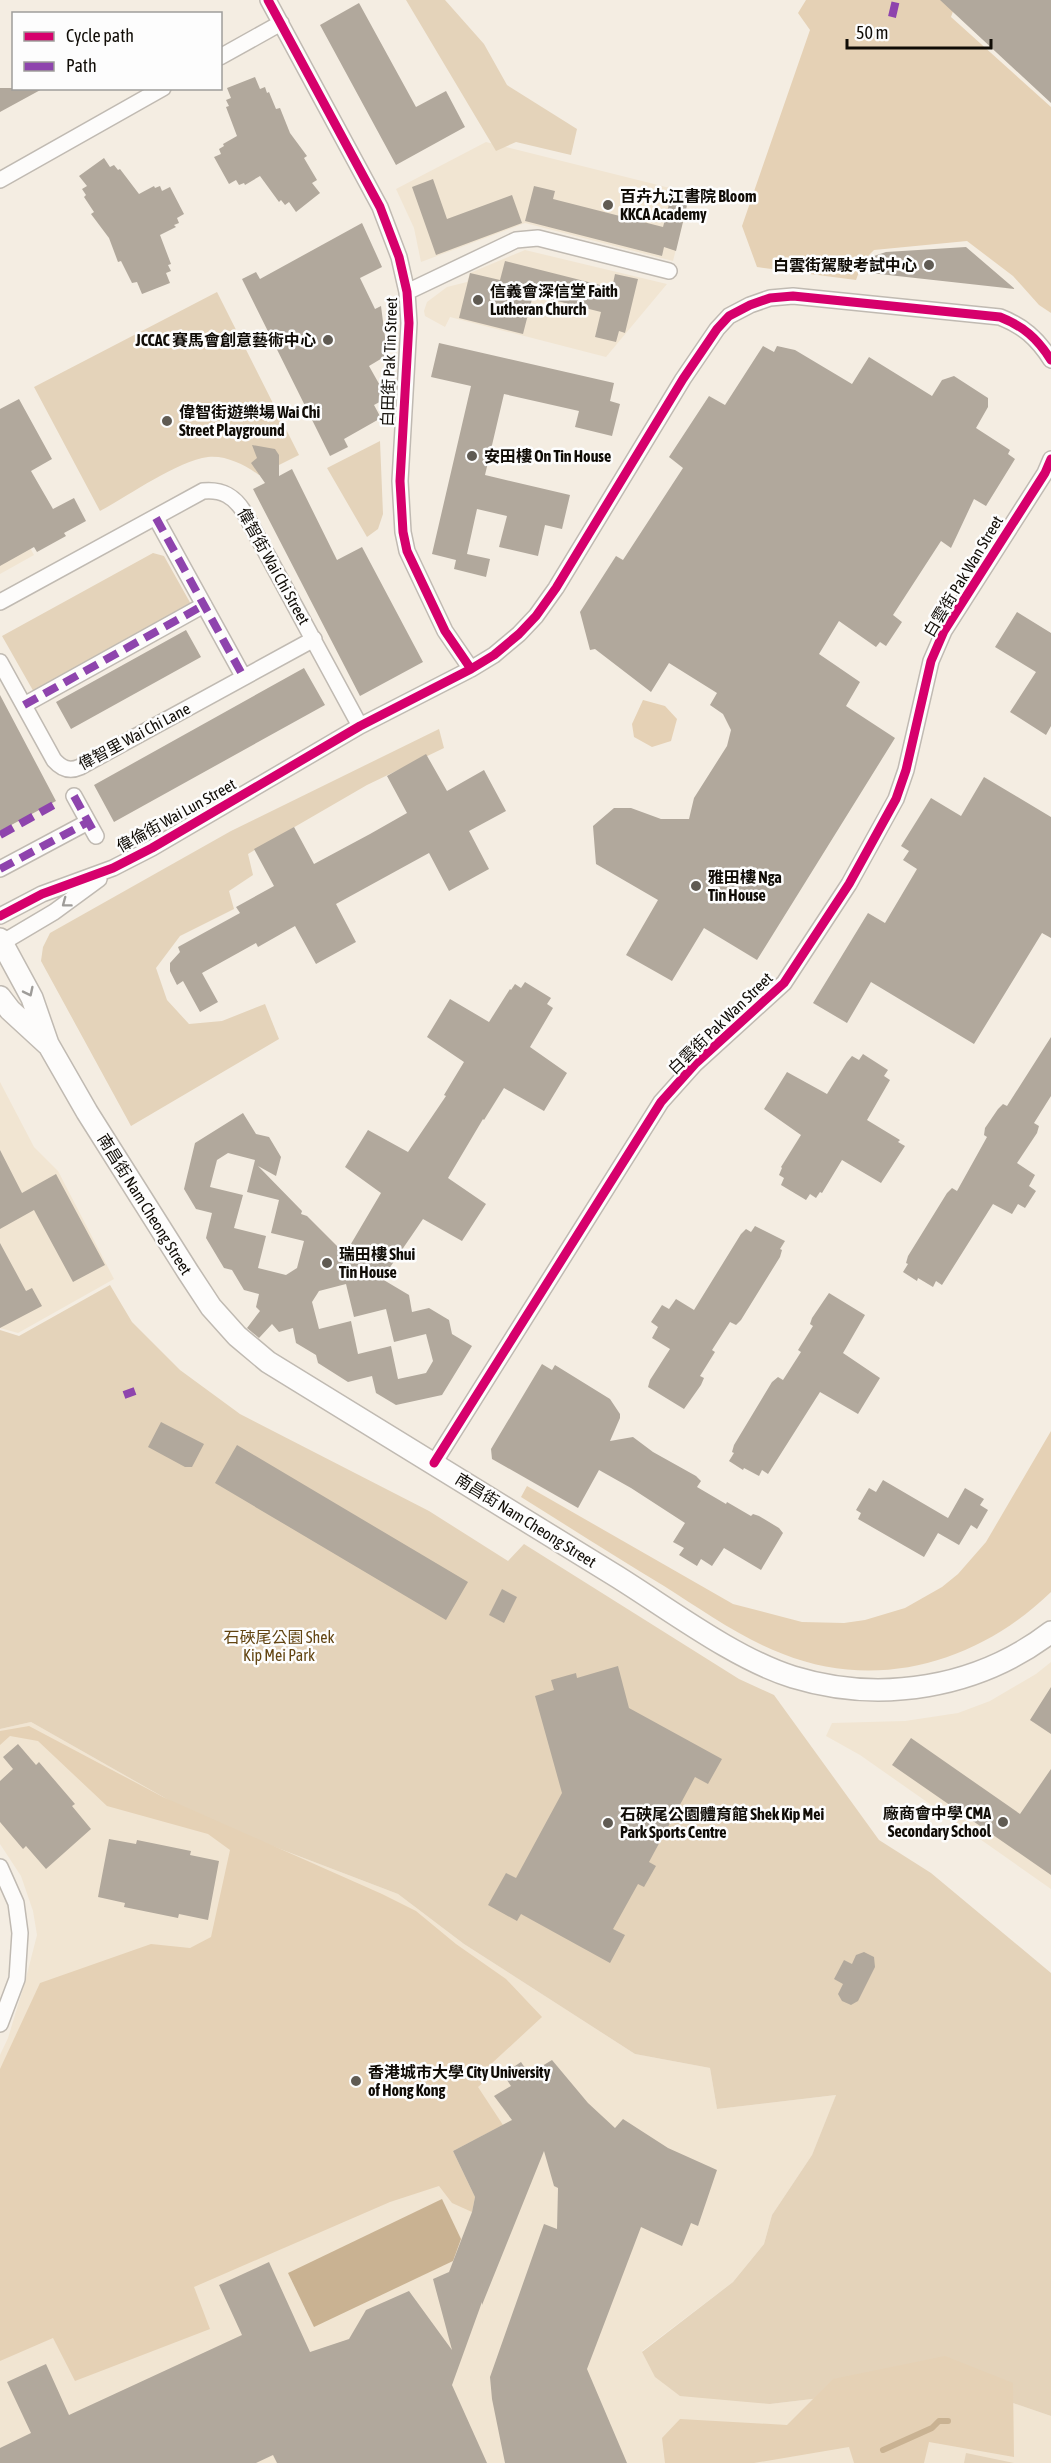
<svg xmlns="http://www.w3.org/2000/svg" width="1051" height="2463" font-family="'Asap Condensed','Noto Sans TC',sans-serif">
<rect width="100%" height="100%" fill="#f4ede2"/>
<path fill="#f1e5d2" d="M486,142L690,193L673,261L525,223L421,262L414,228L396,189Z
M525,250L667,284L606,357L450,317L445,327L425,316L424,311L427,302L447,287L467,282L470,273Z
M0,493L34,555L0,574Z
M0,1082L34,1147L58,1171L114,1279L18,1333L0,1328Z
M1051,1662V1889L860,1755L826,1736L832,1723L905,1721L958,1713L990,1701L1036,1674Z
M31,1722L202,1819L398,1894L464,1944L635,2054L710,2068L717,2109L836,2095L812,2155L772,2215L764,2244L733,2282L642,2351L770,2404L913,2387L1004,2400L1051,2416V2463H0V2055L8,2038L25,1982L37,1935L33,1911L21,1876L0,1844V1729Z"/>
<path fill="#e4d3ba" d="M406,0H445L484,44L507,85L577,129L571,155L516,142L496,151Z
M217,292L299,455L259,475C245,465 226,455 208,457C177,461 128,496 100,511L34,387Z
M380,441L383,514L378,529L367,537L327,468Z
M153,553L164,556L192,606L35,694L2,636Z
M439,729L444,748L367,785L248,854L253,875L229,891L234,909L180,936L156,968L167,1000L189,1024L222,1021L265,1004L279,1039L131,1126L41,961L43,947L50,933L231,831Z
M110,1285L132,1322L180,1370L240,1414L429,1511L508,1561L524,1544L739,1679L774,1695L879,1840L931,1873L1051,1973V2416L1004,2400L913,2387L770,2404L680,2396L655,2377L642,2352L733,2282L764,2244L772,2215L812,2155L836,2095L717,2109L710,2068L635,2054L464,1944L398,1894L202,1819L31,1722L0,1729V1330L19,1336Z
M966,2453L1014,2463H964Z"/>
<path fill="#e5d1b5" d="M806,0H957L951,17L1051,107V313L1039,305L1013,276L967,241L874,250L863,261L856,280L757,267L742,226L810,30L798,13Z
M643,700L665,706L677,719L671,741L652,747L634,737L632,724Z
M1051,1431V1592C979,1662 878,1692 783,1654C741,1638 702,1610 664,1586C616,1557 569,1527 521,1497L527,1486L733,1604L802,1622L844,1623L865,1620L905,1608L942,1587L958,1574L986,1542Z
M29,1726L163,1797L382,1894L416,1911L456,1944L506,1979L542,2017L490,2065L492,2075L478,2087L503,2125L453,2151L475,2197L472,2212L452,2203L439,2186L390,2202L194,2287L210,2329L75,2381L53,2338L0,2361V2069L40,1983L151,1944L190,1948L211,1937L230,1850L208,1834L107,1806L38,1741L10,1736L0,1745V1731Z
M945,2356L1013,2383L1014,2457L929,2442L924,2463H854L849,2447L754,2463H665L662,2438L680,2419L787,2425L833,2379Z"/>
<path fill="#c9b292" d="M442,2199L461,2239L453,2261L314,2327L288,2273Z"/>
<g fill="none" stroke-linecap="round" stroke-linejoin="round">
<path stroke="#c9b292" stroke-width="6" d="M883,2450L932,2428L939,2421H948"/>
</g>
<path fill="#b1a89c" fill-rule="evenodd" d="M940,0H1051V103Z
M359,3L416,107L446,91L465,127L396,165L320,25Z
M255,77L260,89L265,87L267,93L269,92L276,109L280,108L290,133L307,156L304,158L317,180L312,183L320,193L296,212L289,202L285,205L281,200L279,202L260,176L245,185L244,183L239,185L236,180L229,184L214,157L221,154L219,149L224,146L223,144L237,136L226,107L229,106L226,100L231,98L227,88Z
M0,88H44L0,112Z
M104,158L110,167L114,165L118,170L120,169L139,194L154,186L155,188L160,186L162,191L170,187L184,214L177,218L179,223L174,225L176,227L160,235L171,264L168,265L171,271L166,273L170,283L142,294L137,282L132,283L121,261L118,262L109,238L91,214L94,212L84,197L86,195L82,189L87,186L79,176Z
M433,179L447,219L512,195L522,223L436,255L412,187Z
M534,186L555,191L553,199L663,227L672,193L689,197L676,251L664,247L662,256L525,221Z
M362,223L382,267L360,278L375,309L381,306L385,337L384,357L369,366L387,398L374,405L381,418L344,439L348,447L330,456L242,279L256,272L260,279Z
M966,247L1015,289L870,273L874,256L886,252Z
M505,261L612,288L615,274L638,279L625,333L619,331L616,342L595,337L601,312L533,295L523,334L459,318L470,273L500,280Z
M439,343L614,383L610,401L620,404L612,436L575,427L579,411L504,394L485,475L570,495L562,529L545,525L538,556L499,547L507,516L477,509L467,554L490,559L486,577L454,569L456,560L432,554L471,386L431,377Z
M763,346L774,352L777,346L795,350L852,384L869,357L932,396L942,380L954,376L988,398V407L976,428L1010,450L1008,454L1015,459L986,506L974,499L951,548L941,541L893,615L902,622L886,646L880,642L876,647L839,621L819,654L860,682L846,706L895,738L757,960L704,928L672,981L626,955L658,900L596,864L593,826L614,808H631L661,819H689L694,798L727,746L731,730L723,714L710,705L717,693L669,663L651,692L595,649L590,650L580,612L616,556L623,560L683,468L669,457L709,396L725,405Z
M19,399L52,459L31,471L53,509L74,498L86,521L64,533L66,536L37,552L34,547L0,566V409Z
M252,445L275,449L279,455V476L292,469L337,560L362,547L423,662L360,696L253,489L265,483L251,463L257,458Z
M1017,612L1051,633V726L1046,735L1010,712L1036,672L995,647Z
M186,630L201,657L71,729L56,702Z
M304,668L325,705L114,822L94,785Z
M0,695L56,801L0,831Z
M426,754L447,791L484,770L506,811L469,831L489,869L449,891L429,853L336,904L356,942L316,964L295,926L258,947L256,943L202,973L218,1002L200,1012L183,981L177,985L170,971V963L180,952L178,947L240,913L236,907L274,886L254,849L294,827L314,864L370,834L407,813L387,776Z
M984,777L1051,817V938L1042,933L974,1044L871,982L847,1023L813,1003L868,913L885,923L917,869L903,860L909,851L901,846L931,798L961,816Z
M525,982L551,998L547,1004L553,1008L530,1047L567,1073L544,1111L504,1088L484,1120L483,1119L448,1178L486,1204L462,1241L423,1219L382,1279L409,1295L412,1312L429,1308L449,1320L452,1334L472,1346L442,1395L396,1405L376,1393L372,1376L348,1382L318,1363L316,1355L296,1343L293,1328L279,1332L272,1324L259,1338L247,1328L260,1311L256,1307L259,1294L244,1290L232,1270L224,1268L206,1238L212,1213L196,1209L184,1189L195,1143L243,1113L256,1134L269,1137L281,1157L276,1176L258,1166L302,1211L301,1214L307,1216L345,1254L381,1193L345,1167L368,1130L408,1152L446,1096L444,1095L464,1062L427,1037L450,999L489,1022L510,989L511,990L515,984L521,988ZM228,1153L255,1160L247,1192L279,1200L271,1233L304,1241L297,1268L286,1275L258,1268L266,1236L234,1228L243,1195L210,1187L217,1160ZM346,1284L354,1317L386,1309L394,1342L426,1334L433,1361L426,1373L398,1379L391,1346L358,1354L351,1321L319,1329L312,1302L319,1291Z
M1051,1037V1096L1034,1123L1039,1126L1037,1133L1017,1163L1035,1175L1029,1186L1036,1191L1025,1208L1018,1204L1012,1214L993,1204L942,1285L936,1281L933,1287L918,1278L917,1281L903,1272L908,1264L906,1263L908,1256L947,1193L952,1188L957,1191L987,1137L984,1135L985,1128L998,1109L1003,1104L1007,1106Z
M863,1054L888,1070L884,1076L890,1080L867,1120L900,1140L898,1142L905,1146L881,1183L842,1160L822,1193L820,1192L816,1198L810,1194L806,1200L781,1185L784,1178L779,1175L782,1168L781,1167L801,1135L764,1109L787,1072L827,1094L847,1062L852,1056L859,1060Z
M0,1150L22,1193L56,1174L105,1265L73,1282L34,1210L0,1229Z
M755,1226L785,1241L780,1249L782,1250L780,1257L741,1320L736,1325L730,1322L712,1350L715,1352L700,1376L704,1378L701,1385L684,1409L648,1387L650,1380L670,1349L652,1338L658,1327L651,1322L662,1305L669,1309L676,1299L694,1310L741,1234L746,1229L751,1232Z
M0,1243L26,1291L32,1288L42,1306L0,1328Z
M829,1293L865,1315L843,1353L880,1378L858,1414L820,1392L768,1474L762,1470L759,1476L744,1468L743,1470L729,1461L734,1453L732,1452L734,1445L772,1382L778,1377L783,1380L801,1352L798,1350L813,1326L810,1324L812,1318Z
M542,1364L552,1370L555,1365L610,1399L620,1414V1418L610,1441L633,1437L653,1452L696,1476L701,1481L697,1487L726,1504L727,1502L751,1516L753,1514L759,1516L779,1528L783,1533L761,1570L724,1548L712,1566L701,1559L697,1566L679,1555L684,1548L673,1542L685,1523L631,1488L599,1470L578,1508L492,1459L491,1449Z
M161,1422L204,1444L192,1467H185L148,1447Z
M237,1445L468,1582L446,1620L215,1483Z
M883,1480L948,1518L965,1488L984,1499L980,1505L988,1510L977,1529L971,1525L959,1545L938,1533L924,1557L858,1519L861,1513L856,1510L869,1488L876,1492Z
M502,1589L517,1597L504,1623L489,1615Z
M618,1666L629,1708L722,1759L708,1784L695,1777L649,1862L656,1866L644,1887L638,1884L613,1929L625,1935L610,1963L521,1914L517,1921L488,1905L506,1873L516,1878L562,1793L535,1696L554,1690L551,1680L576,1673L577,1678Z
M1051,1687V1734L1030,1720Z
M911,1738L1020,1814L1051,1769V1875L892,1765Z
M18,1744L36,1765L39,1762L75,1804L72,1806L91,1829L46,1869L26,1846L23,1849L0,1822V1781L13,1769L3,1757Z
M109,1839L136,1844L137,1840L191,1851L190,1855L219,1861L208,1920L179,1914L178,1918L124,1907L125,1903L98,1897Z
M864,1952L874,1957L875,1967L858,2001L851,2005L842,2001L838,1994L843,1984L834,1979L844,1960L852,1964L856,1955Z
M552,2060L588,2103L615,2128L623,2119L668,2148L717,2170L698,2226L691,2223L682,2246L641,2227L587,2369L627,2463H505L492,2399L490,2377L544,2224L557,2229L558,2188L554,2186L544,2151L482,2305V2302L452,2385L487,2463H277L273,2455L256,2463H0V2448L31,2433L7,2382L46,2364L69,2415L242,2335L219,2285L269,2262L310,2352L349,2339L366,2310L409,2291L452,2350L433,2279L449,2272L472,2212L475,2197L453,2151L512,2120L494,2096L511,2086L503,2074L521,2062L529,2074Z"/>
<g fill="none" stroke-linecap="round" stroke-linejoin="round">
<defs>
<path id="street" d="M268,0L380,207L399,257L407,292L409,323L400,481L403,532L407,551L445,631L471,669
M220,57L281,23
M0,180L163,88
M407,292L516,240L538,238L669,271
M156,518L243,676
M0,602L203,491C222,489 234,496 244,512L360,726
M0,662L54,760C61,768 69,772 80,767L314,639
M24,705L204,605
M74,796L96,836
M0,869L88,822
M0,916L42,894L113,868L152,848L360,726L471,669L494,655L519,634L536,616L556,588L683,379L717,329L729,316L750,305L770,298L793,296L1000,317C1023,326 1037,338 1051,360
M0,944L54,912L99,879
M434,1463L661,1102L695,1064L784,983L849,884L896,799L906,770L931,661L944,631L1045,473L1051,459
M0,1867L16,1903L20,1933L17,1979L0,2024"/>
<path id="secondary" d="M0,939L32,998L48,1044L87,1112L188,1272L211,1307L237,1336L268,1362C383,1434 500,1504 616,1576C669,1609 735,1659 793,1677C881,1704 978,1688 1051,1632
M0,997L10,1010L47,1044"/>
</defs>
<use href="#street" stroke="#c0bab2" stroke-width="18"/>
<use href="#secondary" stroke="#c0bab2" stroke-width="24"/>
<use href="#street" stroke="#fdfcfb" stroke-width="15"/>
<use href="#secondary" stroke="#fdfcfb" stroke-width="21"/>
<path stroke="#8e44ad" stroke-width="8" stroke-dasharray="15 8" stroke-linecap="butt" d="M892,17L896,0
M156,518L243,676
M24,705L204,605
M74,796L96,836
M0,835L59,802
M0,869L88,822
M124,1395L135,1391"/>
<defs>
<path id="cycleway" d="M268,0L380,207L399,257L407,292L409,323L400,481L403,532L407,551L445,631L471,669
M0,916L42,894L113,868L152,848L360,726L471,669L494,655L519,634L536,616L556,588L683,379L717,329L729,316L750,305L770,298L793,296L1000,317C1023,326 1037,338 1051,360
M434,1463L661,1102L695,1064L784,983L849,884L896,799L906,770L931,661L944,631L1045,473L1051,459"/>
</defs>
<use href="#cycleway" stroke="#fdfdfd" stroke-width="13"/>
<use href="#cycleway" stroke="#d6006c" stroke-width="9"/>
</g>
<defs><path id="oneway-chevron" d="M-2-3.5L2.5 0L-2 3.5" fill="none" stroke-width="1.6" stroke-linecap="round" stroke-linejoin="round" transform="scale(1.5)"/></defs>
<g stroke="#9e9c99">
<use href="#oneway-chevron" transform="translate(66 903) rotate(143)"/>
<use href="#oneway-chevron" transform="translate(29 992) rotate(64)"/>
</g>
<g fill="#605b53" stroke="#fdfdfd" stroke-width="2">
<circle cx="608" cy="205" r="6"/>
<circle cx="929" cy="265" r="6"/>
<circle cx="478" cy="300" r="6"/>
<circle cx="328" cy="340" r="6"/>
<circle cx="167" cy="421" r="6"/>
<circle cx="472" cy="456" r="6"/>
<circle cx="696" cy="886" r="6"/>
<circle cx="327" cy="1263" r="6"/>
<circle cx="1003" cy="1822" r="6"/>
<circle cx="608" cy="1823" r="6"/>
<circle cx="356" cy="2081" r="6"/>
</g>
<g text-anchor="middle" stroke-width="5" stroke-linejoin="round" paint-order="stroke">
<g font-size="16" font-weight="bold" fill="#100c06" stroke="#fdfdfd" text-anchor="start">
<text x="620" y="202">百卉九江書院 Bloom<tspan x="620" dy="18">KKCA Academy</tspan></text>
<text x="917" y="271" text-anchor="end">白雲街駕駛考試中心</text>
<text x="490" y="297">信義會深信堂 Faith<tspan x="490" dy="18">Lutheran Church</tspan></text>
<text x="316" y="346" text-anchor="end">JCCAC 賽馬會創意藝術中心</text>
<text x="179" y="418">偉智街遊樂場 Wai Chi<tspan x="179" dy="18">Street Playground</tspan></text>
<text x="484" y="462">安田樓 On Tin House</text>
<text x="708" y="883">雅田樓 Nga<tspan x="708" dy="18">Tin House</tspan></text>
<text x="339" y="1260">瑞田樓 Shui<tspan x="339" dy="18">Tin House</tspan></text>
<text x="991" y="1819" text-anchor="end">廠商會中學 CMA<tspan x="991" dy="18">Secondary School</tspan></text>
<text x="620" y="1820">石硤尾公園體育館 Shek Kip Mei<tspan x="620" dy="18">Park Sports Centre</tspan></text>
<text x="368" y="2078">香港城市大學 City University<tspan x="368" dy="18">of Hong Kong</tspan></text>
</g>
<g font-size="16" fill="#100c06" stroke="#fdfdfd">
<text transform="translate(389 362) rotate(-88)" y="6">白田街 Pak Tin Street</text>
<text transform="translate(274 566) rotate(61)" y="6">偉智街 Wai Chi Street</text>
<text transform="translate(963 576) rotate(-59)" y="6">白雲街 Pak Wan Street</text>
<text transform="translate(134 736) rotate(-28)" y="6">偉智里 Wai Chi Lane</text>
<text transform="translate(176 815) rotate(-29)" y="6">偉倫街 Wai Lun Street</text>
<text transform="translate(720 1023) rotate(-44)" y="6">白雲街 Pak Wan Street</text>
<text transform="translate(145 1204) rotate(58)" y="6">南昌街 Nam Cheong Street</text>
<text transform="translate(526 1520) rotate(32)" y="6">南昌街 Nam Cheong Street</text>
</g>
<g font-size="16" fill="#634512" stroke="#fdfdfd">
<text x="279" y="1643">石硤尾公園 Shek<tspan x="279" dy="18">Kip Mei Park</tspan></text>
</g>
</g>
<rect x="12" y="12" width="210" height="78" fill="#fdfdfd" stroke="#9e9d9a" stroke-width="1.5"/>
<rect x="24" y="32" width="30" height="9" fill="#d6006c" stroke="#9e9d9a" stroke-width="1.5"/>
<text x="66" y="42" font-size="18" fill="#100c06">Cycle path</text>
<rect x="24" y="62" width="30" height="9" fill="#8e44ad" stroke="#9e9d9a" stroke-width="1.5"/>
<text x="66" y="72" font-size="18" fill="#100c06">Path</text>
<path d="M847 39v9h144v-9" fill="none" stroke="#100c06" stroke-width="3"/>
<text x="856" y="39" font-size="18" fill="#100c06" stroke="#fdfdfd" stroke-width="4.5" paint-order="stroke">50 m</text>
</svg>
